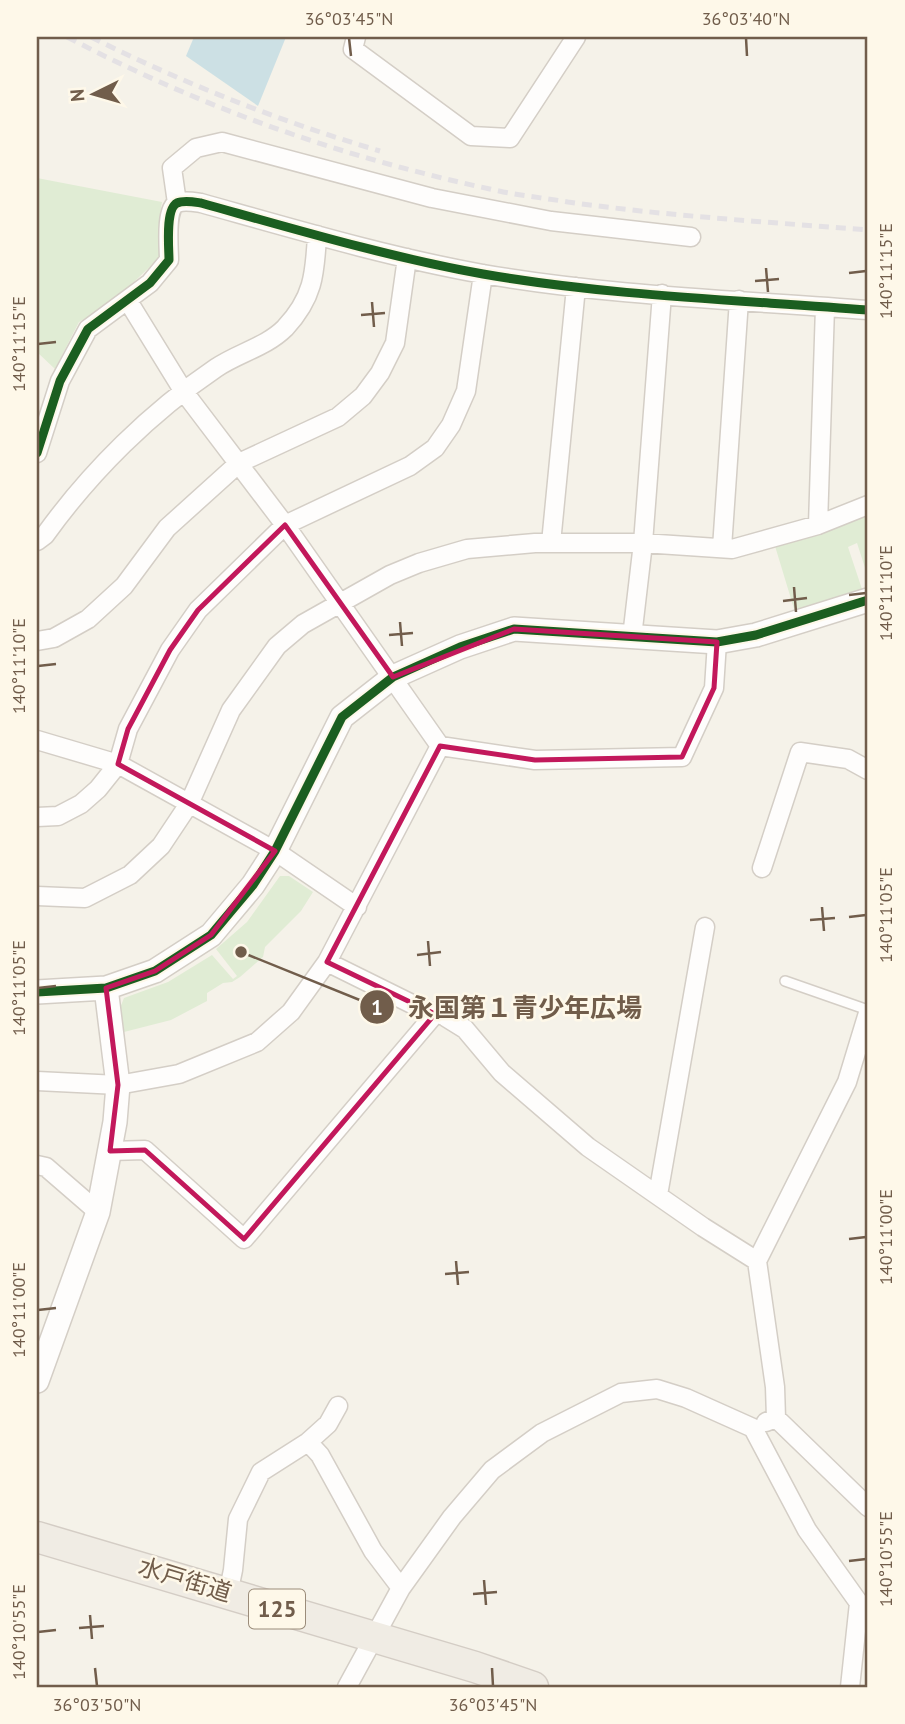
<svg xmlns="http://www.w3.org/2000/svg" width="905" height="1724" font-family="'PT Sans','Noto Sans JP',sans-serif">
<rect width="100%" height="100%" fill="#f5f2e9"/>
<path fill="#e0ecd4" d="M37,178L162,202L159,221L160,257L113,302L79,322L55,369L37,352Z
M868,513V577L857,543L848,547L862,589L795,612L775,546Z
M280,876H289L313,892L301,911L265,947L263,957L240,977L232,982L223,983L207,993V1001L171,1020L124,1032L120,1008L124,998L168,982L212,955L233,979L237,976L216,949L247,922Z"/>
<path fill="#cce0e4" d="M194,37H286L258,106L186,56Z"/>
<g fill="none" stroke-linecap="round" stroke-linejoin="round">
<defs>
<path id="service" d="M785,981L868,1010"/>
<path id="minor" d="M356,37L353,49L471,136L510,138L576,37
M177,203L172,168L196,148L222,142L432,198L551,221L691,237
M128,301L184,392L285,525L440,746L535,760L682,757L714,688L717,642
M37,453L60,381L88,329L150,283L169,260C169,248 165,209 177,203C184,200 194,202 201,203C294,229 388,257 483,274C610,296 740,300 868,310
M818,525L825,307
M37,541L45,535C91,471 151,412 216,368C238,353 266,347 285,328C313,298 315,275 317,235
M551,543L576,287
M722,548L739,300
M632,637L643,543L662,294
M37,641L54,638L88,619L124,586L167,528L239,463L338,417L363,396L380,373L395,343L407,258
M37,740L118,764L275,851L357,907
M37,817L58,816L81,804L98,789L118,764L128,729L170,650L198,610L285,525L410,466L435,448L451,425L466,391L483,274
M762,868L800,752L848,759L868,770
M37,896L85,898L130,875L161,846L189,804L231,710L277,646L303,624L390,575L419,563L467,549L535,543H643L732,549L818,525L868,505
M327,962L420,1008L444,1016L465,1029L502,1073L588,1147L703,1227L757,1261L775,1387L776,1418
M37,1081L118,1085L179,1074L257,1042L291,1012L327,962L440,746
M110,1151L145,1150L244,1239L435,1014
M37,1165L46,1167L98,1212
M658,1195L705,927
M757,1261L847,1082L868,1013
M766,1422L776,1418L868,1507
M308,1442L320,1455L373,1551L401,1588
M228,1594L233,1570L238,1519L261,1472L308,1442L328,1424L338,1406
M347,1687L401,1588L452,1517L492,1470L542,1433L621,1393L657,1389L686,1398L753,1428L807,1530L859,1603L850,1687"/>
<path id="tertiary" d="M37,992L106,988L155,971L211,935L253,885L275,851L342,717L393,677L460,647L514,629L717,642L756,635L868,600
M37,1381L98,1212L115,1122L118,1085L106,988"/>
<path id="trunk" d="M37,1537L475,1667L533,1687"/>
</defs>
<use href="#service" stroke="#d4cec6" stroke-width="12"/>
<use href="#minor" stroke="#d4cec6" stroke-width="21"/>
<use href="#tertiary" stroke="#d4cec6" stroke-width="26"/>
<use href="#trunk" stroke="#d4cdc5" stroke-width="33"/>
<use href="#service" stroke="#fefdfc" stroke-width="9"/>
<use href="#minor" stroke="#fefdfc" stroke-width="18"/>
<use href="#tertiary" stroke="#fefdfc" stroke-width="23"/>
<use href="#trunk" stroke="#f0ece4" stroke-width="30"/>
<path stroke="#e4e1e4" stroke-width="5" stroke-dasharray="10 7" stroke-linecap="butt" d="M67,37C207,110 344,158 499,191C522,196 545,198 568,202C667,216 768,222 868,230
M91,37C185,84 279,121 380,151"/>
<defs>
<path id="cycleway" d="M37,453L60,381L88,329L150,283L169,260C169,248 165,209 177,203C184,200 194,202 201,203C294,229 388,257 483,274C610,296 740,300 868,310
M37,992L106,988L155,971L211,935L253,885L275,851L342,717L393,677L460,647L514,629L717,642L756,635L868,600"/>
</defs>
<use href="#cycleway" stroke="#fef8e9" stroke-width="13"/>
<use href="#cycleway" stroke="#1b5e20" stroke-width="9"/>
</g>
<path fill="none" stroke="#c2185b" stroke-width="5" stroke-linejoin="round" d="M285,525L393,677L514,629L717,642L714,688L682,757L535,760L440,746L327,962L435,1014L244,1239L145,1150L110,1151L118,1085L106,988L155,971L211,935L275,851L118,764L128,729L170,650L198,610Z"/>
<path fill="none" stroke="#715d4b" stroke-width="2.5" d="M349,38L351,56M746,38L747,56M766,268L768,292M849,273L866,271M755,281L779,279M372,302L374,327M361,315L385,313M38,344L56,342M794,587L796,612M849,595L866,593M783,601L807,598M400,622L402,646M389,635L413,633M38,666L56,664M822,907L824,931M849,917L866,915M810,920L835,918M428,941L430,966M417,955L441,952M38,988L56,986M849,1239L866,1237M456,1261L458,1285M445,1274L469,1272M38,1310L56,1308M849,1561L866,1559M484,1580L486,1605M473,1594L497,1592M90,1615L92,1639M79,1628L104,1626M38,1632L56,1630M95,1668L97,1686M492,1668L493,1686"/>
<g text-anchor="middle" stroke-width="5" stroke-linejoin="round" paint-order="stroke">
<rect fill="#fef8e9" stroke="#9b8c7a" stroke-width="2" x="249" y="1589.5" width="56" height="39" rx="5"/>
<g font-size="23" font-weight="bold" fill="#715d4b">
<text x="277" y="1617">125</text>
</g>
<g font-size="24" fill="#715d4b" stroke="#fef8e9">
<text transform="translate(185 1580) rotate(17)" y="8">水戸街道</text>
</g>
</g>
<path fill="none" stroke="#715d4b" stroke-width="2.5" d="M241 952L377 1007"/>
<g fill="#715d4b" stroke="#fef8e9" stroke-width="2.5">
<circle cx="241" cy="952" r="7"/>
<circle cx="377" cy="1007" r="18"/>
</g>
<g font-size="21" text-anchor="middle" font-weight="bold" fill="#fff">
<text x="377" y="1015">1</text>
</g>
<g font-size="26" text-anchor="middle" font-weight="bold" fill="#715d4b" stroke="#fef8e9" stroke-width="5" stroke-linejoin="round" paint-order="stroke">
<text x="525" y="1017">永国第１青少年広場</text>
</g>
<rect width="905" height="1724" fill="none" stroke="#fef8e9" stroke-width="77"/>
<g transform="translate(94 94) rotate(265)" stroke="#fef8e9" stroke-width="5" paint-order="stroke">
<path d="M0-5L12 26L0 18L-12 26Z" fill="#715d4b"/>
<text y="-10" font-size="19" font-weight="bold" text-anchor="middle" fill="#715d4b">N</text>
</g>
<rect x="38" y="38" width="828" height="1648" fill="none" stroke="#715d4b" stroke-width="2.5"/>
<g font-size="18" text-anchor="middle" fill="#715d4b">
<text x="349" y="25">36°03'45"N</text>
<text x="746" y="25">36°03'40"N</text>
<text transform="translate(886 271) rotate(-90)" y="6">140°11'15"E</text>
<text transform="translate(19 344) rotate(-90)" y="6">140°11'15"E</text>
<text transform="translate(886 593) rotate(-90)" y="6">140°11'10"E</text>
<text transform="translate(19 666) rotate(-90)" y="6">140°11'10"E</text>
<text transform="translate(886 915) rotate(-90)" y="6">140°11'05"E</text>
<text transform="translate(19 988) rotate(-90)" y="6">140°11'05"E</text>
<text transform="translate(886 1237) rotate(-90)" y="6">140°11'00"E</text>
<text transform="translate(19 1310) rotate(-90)" y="6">140°11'00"E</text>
<text transform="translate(886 1559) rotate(-90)" y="6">140°10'55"E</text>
<text transform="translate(19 1632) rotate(-90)" y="6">140°10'55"E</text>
<text x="97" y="1711">36°03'50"N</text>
<text x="493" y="1711">36°03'45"N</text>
</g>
</svg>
